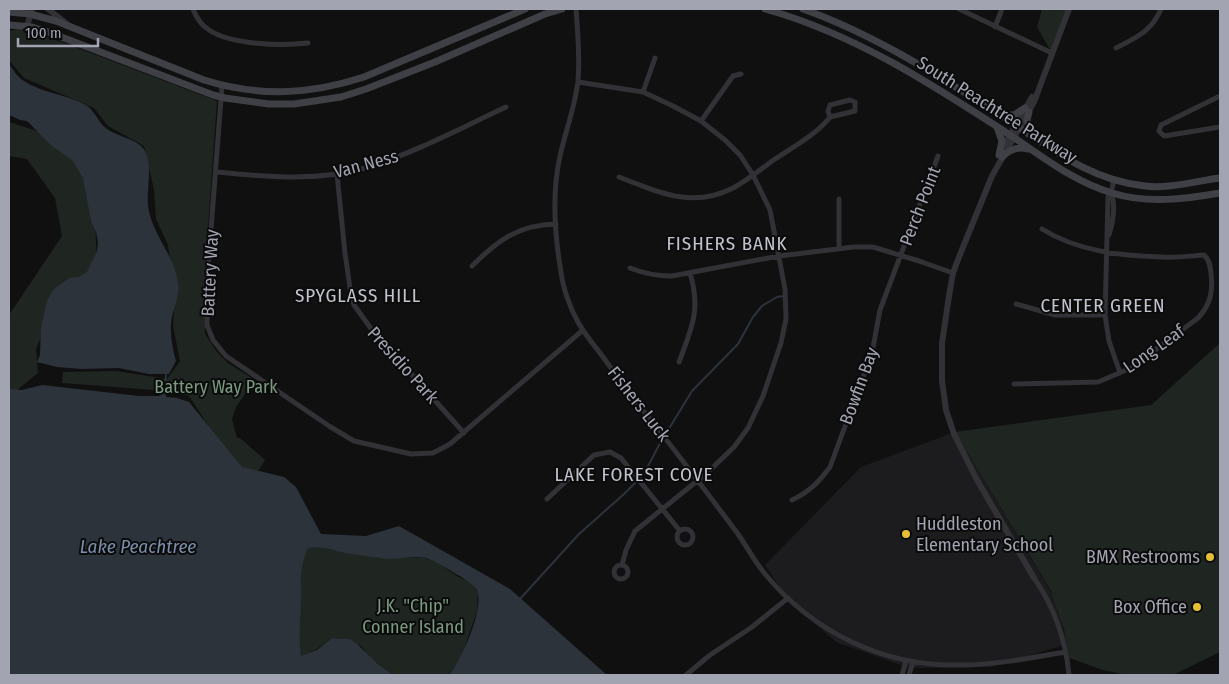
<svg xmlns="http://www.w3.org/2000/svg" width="1229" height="684" font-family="'Fira Sans Condensed',sans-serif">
<rect width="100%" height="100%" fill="#101011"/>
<path fill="#1c1c1e" d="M955,432L1057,602L1067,644L992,667L909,668L836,642L789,601L765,565L861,467Z"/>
<path fill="#1f2520" d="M1042,9H1067L1052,53L1037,27Z
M18,29L62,42L217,101L205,269V334L217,352L228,363L255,380L236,407L232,419L237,438H240L265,460L254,478L225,451L189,396L166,391L62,383L63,372L116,371L167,379L180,361L173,326L175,293L168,245L156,219L154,190L144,146L108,126L94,108L24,78L9,60V31Z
M9,122L53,136L93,168L97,264L56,301L36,349L38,373L10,396L9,315L62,236L55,198L27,159L9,156Z
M1220,343V652L1173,675H1127L1103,670L1069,658L1064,629L1051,591L955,432L1151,405Z
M308,547L324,548L381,558H425L437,562L457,576L472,584L478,592L477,611L461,658L449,675H393L370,657L361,646L341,638H332L317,649L301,657L298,640L301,594L300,568Z"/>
<path fill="#2c333b" d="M9,64C13,69 17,77 24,81C42,93 65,94 84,104C95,109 97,122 107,129C117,136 132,138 141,146C155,159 146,189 148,205C151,234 175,255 178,283C180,299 172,309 171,324C170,334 173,351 176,361L169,374H149L119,368L81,369L57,367L37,362L40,355L41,327L47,301L53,290L69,278L79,277L87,272L97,251L98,242L96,232L91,221L83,178L72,160L52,146L27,121L20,120L9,115Z
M42,385L139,396H160L162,392H166V397L177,398L189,402L242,467L284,477L296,487L321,534L366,536L399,526L510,589L607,675H449C461,661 485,608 477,590C474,583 434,560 426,558C411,555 395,561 380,558C368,556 357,555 345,553C333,550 321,546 308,548C300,567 301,574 301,594C301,617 298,633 301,656L317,650L332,638L349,639L357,644L377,663L393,675H9V389L22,390Z"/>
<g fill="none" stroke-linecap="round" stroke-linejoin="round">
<path stroke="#2c333b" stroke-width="2" d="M165,392L166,375
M520,599L579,534L624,494L644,474L659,445L692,391L738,344L753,317L762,306L777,297L784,296"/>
<path stroke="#313136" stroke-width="5" d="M193,9C196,17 201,25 209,30C231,45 282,46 308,43
M576,9C578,33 580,57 578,81C575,108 564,135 559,161C552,196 555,237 561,272C563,288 570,308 578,322C585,335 595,346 603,357C623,385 644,412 665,438C690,470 714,502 738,534C747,547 755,562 765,574C813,632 884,667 960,665C995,665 1031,658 1065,652
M959,9L1052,53
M995,27L1002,9
M1116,48C1137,37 1151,32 1161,9
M578,82L643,92L673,106L701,121L725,140L740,155L753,175L770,210L785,289L786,319L781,343L763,396L748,428L734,447L707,473L635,531L626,550L622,565
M222,86L208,269L207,325L213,340L226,356L329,426L354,441L411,454L433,453L450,444L583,330
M643,92L655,58
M1220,96L1161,125L1159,131L1164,136L1220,127
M850,100L855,102V111L830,117L828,111L830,105Z
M701,121L733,76L741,74
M217,172C267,177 320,182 369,167C416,152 461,128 506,107
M337,174L345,253L351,295L354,305L372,330L464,433
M619,177C658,192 692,209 733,188C748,180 761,169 775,159C793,147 816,135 830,117
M1114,180L1111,193L1108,197L1105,315L1109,341L1120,373
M1109,235C1113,223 1116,205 1111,193
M839,248V199
M472,266C498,240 518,225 556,224
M630,268C645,274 657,276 672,276L779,256L854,247H873L919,261L953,273
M1016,304L1055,315H1105
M679,362C692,328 701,309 690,273
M1014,384L1098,382L1131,368L1198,318C1211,304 1213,291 1211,273C1210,267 1210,260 1204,255C1190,256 1176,258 1162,257C1121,256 1077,251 1042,229
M547,499L594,455L610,452L621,458L680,531
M792,500C809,492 819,482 830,467L872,353L880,310L938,156
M677 537a8 8 0 1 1 16 0a8 8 0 1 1-16 0Z
M614 572a7 7 0 1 1 14 0a7 7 0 1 1-14 0Z
M1034,578C1054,606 1066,641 1069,675
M686,675L710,655L752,627L788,598
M902,675L906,661
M909,675L913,662"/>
<path stroke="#313136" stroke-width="6" d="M48,9L67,24
M27,26L32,9
M1002,149L1032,97
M1034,578L977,480L954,434L946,410L944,395L942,381V343L949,296L953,273L959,257L992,176L1034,102L1069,9"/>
<path stroke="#3f4046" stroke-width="7" d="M765,9C855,34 933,85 1010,135C1042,156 1074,182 1112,193C1147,204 1185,199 1220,193
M803,9C873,34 934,73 997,113C1045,143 1086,180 1145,186C1169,189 1196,181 1220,178
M9,12L30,14L56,21L204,80C259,97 309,95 364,77L525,9
M9,25L32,27L51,33L213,95L225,98L269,104H294L341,97L366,89L435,62L545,14L562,9
M1029,112L1027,120L1031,135
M1001,115H1014L1025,108
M997,127L1002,141L999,155
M1002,157C1009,150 1017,146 1028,149"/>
</g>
<g fill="#e5c033" stroke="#0b0b0c" stroke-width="2">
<circle cx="906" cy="534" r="5"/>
<circle cx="1210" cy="557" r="5"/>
<circle cx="1197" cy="607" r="5"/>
</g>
<g text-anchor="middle" stroke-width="4" stroke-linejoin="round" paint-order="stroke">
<g font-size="18" fill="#a2a5b1" stroke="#0b0b0c">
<text transform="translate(997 110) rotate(32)" y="6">South Peachtree Parkway</text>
<text transform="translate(366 164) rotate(-15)" y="6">Van Ness</text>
<text transform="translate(920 206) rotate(-69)" y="6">Perch Point</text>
<text transform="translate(210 273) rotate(-87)" y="6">Battery Way</text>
<text transform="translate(1154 349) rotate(-35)" y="6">Long Leaf</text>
<text transform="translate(403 365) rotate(48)" y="6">Presidio Park</text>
<text transform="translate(859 386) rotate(-70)" y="6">Bowfin Bay</text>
<text transform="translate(639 404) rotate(52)" y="6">Fishers Luck</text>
</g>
<g font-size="18" fill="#7a9b80" stroke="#0b0b0c">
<text x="216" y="393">Battery Way Park</text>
<text x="413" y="612">J.K. "Chip"<tspan x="413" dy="21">Conner Island</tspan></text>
</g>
<g font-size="18" fill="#a2a5b1" stroke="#0b0b0c" text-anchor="end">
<text x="916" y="530" text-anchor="start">Huddleston<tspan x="916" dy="21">Elementary School</tspan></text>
<text x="1200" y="563">BMX Restrooms</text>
<text x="1187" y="613">Box Office</text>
</g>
<g font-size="19" letter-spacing="1" fill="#c2c4cd" stroke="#0b0b0c">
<text x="727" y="250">FISHERS BANK</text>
<text x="358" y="302">SPYGLASS HILL</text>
<text x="1103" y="312">CENTER GREEN</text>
<text x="634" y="481">LAKE FOREST COVE</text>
</g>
<g font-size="19" font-style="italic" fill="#7a8eab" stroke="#0b0b0c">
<text x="138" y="553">Lake Peachtree</text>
</g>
</g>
<rect width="1229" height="684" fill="none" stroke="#a2a5b1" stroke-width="20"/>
<path d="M18 38v8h80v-8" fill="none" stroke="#a2a5b1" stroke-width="2.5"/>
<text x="25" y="38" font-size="15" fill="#a2a5b1" stroke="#0b0b0c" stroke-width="4" paint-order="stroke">100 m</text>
</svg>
